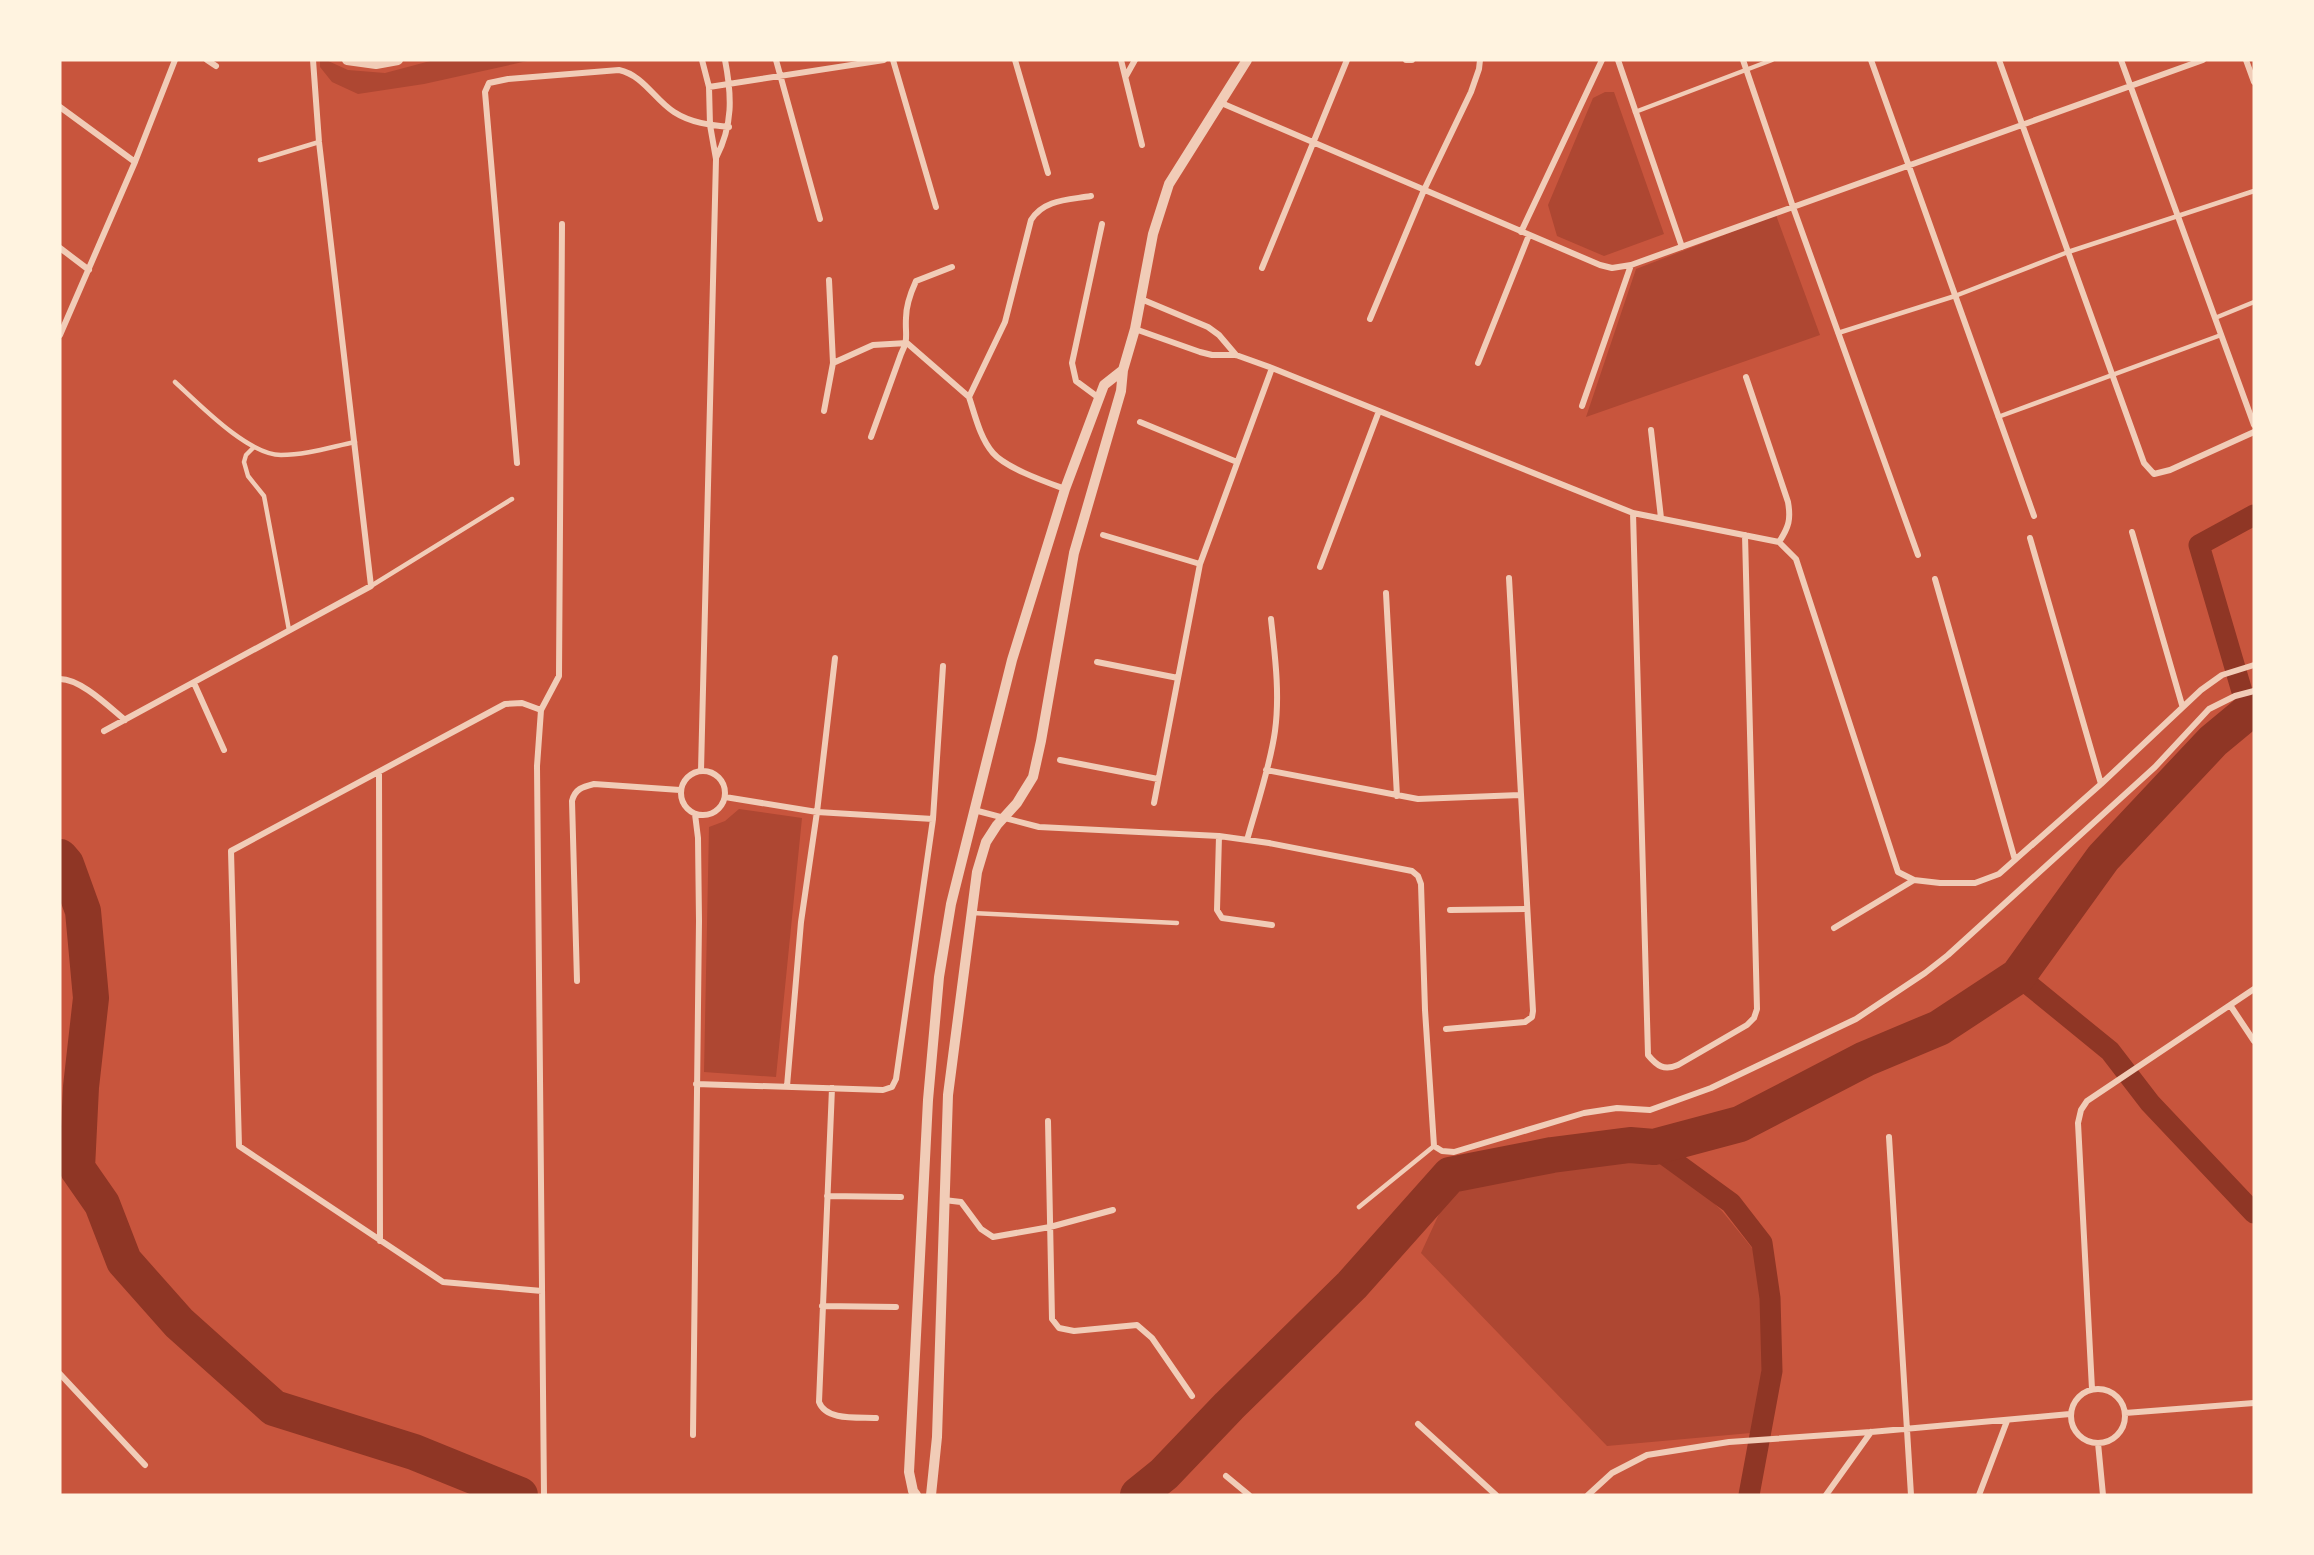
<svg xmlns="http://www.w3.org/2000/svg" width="2314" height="1555" viewBox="0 0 2314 1555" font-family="'Roboto Condensed',sans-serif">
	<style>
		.green { fill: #ae4732 }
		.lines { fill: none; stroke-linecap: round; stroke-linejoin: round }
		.canal { stroke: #8f3625; stroke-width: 21 }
		.river { stroke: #8f3625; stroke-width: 36 }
		.service { stroke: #f1ccb7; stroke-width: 4.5 }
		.minor { stroke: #f1ccb7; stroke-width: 6 }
		.tertiary { stroke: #f1ccb7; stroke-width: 10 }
	</style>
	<rect width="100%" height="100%" fill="#c8553d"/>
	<!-- green -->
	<path class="green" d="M320,60H326L348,70L385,73L434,60H532L424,84L358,94L332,82L320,67Z
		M1605,92H1614L1664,234L1604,256L1557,236L1548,205L1593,98Z
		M1776,215L1820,335L1586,417L1636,269Z
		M739,809L802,818L776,1077L704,1072L709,827L725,821Z
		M1664,1154L1722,1211L1765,1264L1762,1432L1607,1446L1421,1253L1451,1188L1552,1155Z"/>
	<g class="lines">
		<!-- canal -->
		<path class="canal" d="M2248,712L2199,545L2254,515
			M2018,976L2110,1051L2150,1103L2254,1213
			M1654,1147L1731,1203L1762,1243L1770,1298L1772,1371L1749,1495"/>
		<!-- river -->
		<path class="river" d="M60,857L66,864L83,911L91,998L81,1087L77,1168L102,1204L124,1261L179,1323L274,1408L414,1452L520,1495
			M1138,1495L1164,1474L1229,1406L1352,1285L1450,1175L1552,1155L1630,1145L1654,1147L1740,1124L1865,1059L1939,1028L2018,976L2103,858L2213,741L2248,712L2254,710"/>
		<!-- service -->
		<path class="service" d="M1635,112L1772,60
			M260,160L319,142
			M2215,318L2254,302
			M1838,333L1955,296L2068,252L2254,191
			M175,382C199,404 248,455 281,455C306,455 331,447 355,442
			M1998,417L2221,335
			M254,447L246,455L244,462L248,476L264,496L289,630
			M371,586L512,499
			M972,913L1177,923
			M1359,1207L1434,1146"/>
		<!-- minor -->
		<path class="minor" d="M207,60L216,66
			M776,60L820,219
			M893,60L936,207
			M1015,60L1048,173
			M1121,60L1142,145
			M1406,60H1412
			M1618,60L1682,247
			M1743,60L1793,207L1918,555
			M1871,60L2034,516
			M1999,60L2144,463L2154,474L2170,470L2254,432
			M2121,60L2254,425
			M2246,60L2254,82
			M1126,76L1135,60
			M709,87L884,60
			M1219,102L1600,265L1612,268L1631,265L2203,60
			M60,107L135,162
			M716,158C733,125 732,96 725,60
			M1521,232L1602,60
			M60,248L89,270
			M1262,268L1347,60
			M829,280L833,363
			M1141,299L1208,327L1219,335L1236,355
			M1370,319L1424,190L1471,92L1479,69L1480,60
			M1135,329L1200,352L1212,355H1236L1272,368L1633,513L1779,542L1796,559L1898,872L1914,880L1940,883H1975L1999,874L2101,784L2201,690L2222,675L2254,665
			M60,335L135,162L175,60
			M1478,363L1529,235
			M1746,377L1788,502C1791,519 1789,527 1779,542
			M1099,398L1076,381L1072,363L1102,224
			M1582,406L1631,265
			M824,411L833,363L873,345L907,343L969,397
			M1140,422L1237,462
			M1651,430L1661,518
			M871,437L901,354C909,339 905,334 906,318C906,305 911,292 916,281L952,267
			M517,463L485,92L489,83L508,79L619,70C643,75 655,100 674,112C691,123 710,125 729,127
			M1065,489C1046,482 1006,468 993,453C980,438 975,415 969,397L1005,322L1031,220C1044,199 1069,200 1091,196
			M1633,513L1648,1055C1657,1066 1664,1071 1678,1065L1747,1025L1754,1018L1757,1009L1745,535
			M2132,532L2182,705
			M1103,535L1200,564
			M2030,538L2101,784
			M1320,567L1379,411
			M1935,579L2015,860
			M1386,593L1397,796
			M1097,662L1178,678
			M60,679C81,679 109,707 125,720
			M194,683L224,750
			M541,710L522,703L505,704L231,851L239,1146L443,1282L542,1291
			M104,731L371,586L319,142L313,60
			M1060,760L1158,779
			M1266,770L1418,799L1520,795
			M681 793a22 22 0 1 1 44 0a22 22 0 1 1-44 0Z
			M701,771L716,159L710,125L709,87L702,60
			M379,772L380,1241
			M725,797L817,812L933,819
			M1154,803L1200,564L1272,368
			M974,810L1039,827L1219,836L1269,843L1412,871L1418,876L1421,884L1425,1010L1434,1146L1442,1151L1454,1152L1584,1113L1617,1108L1650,1110L1711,1088L1856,1019L1925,973L1948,955L2155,767L2209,709L2235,696L2254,691
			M1219,836L1217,910L1222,918L1272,925
			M1247,840C1257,804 1270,767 1275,731C1280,694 1275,656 1271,619
			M1450,910L1527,909
			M1834,928L1914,880
			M577,981L572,801C575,789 582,787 594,784L680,790
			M2230,1005L2254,1041
			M1446,1029L1525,1022L1532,1017L1533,1011L1509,578
			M696,1084L883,1090L892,1087L896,1079L933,819L943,666
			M787,1086L801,922L817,812L835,658
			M832,1088L819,1402C826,1421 858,1417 876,1418
			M1048,1121L1052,1319L1059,1328L1074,1331L1137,1325L1152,1338L1192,1396
			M1889,1137L1911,1495
			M827,1196L901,1197
			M944,1200L961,1202L981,1229L993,1237L1050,1227L1113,1210
			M822,1306L896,1307
			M60,1374L145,1465
			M2071 1416a27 27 0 1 1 54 0a27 27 0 1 1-54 0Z
			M2092,1389L2078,1123L2081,1110L2087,1101L2254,989
			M2125,1413L2254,1403
			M1418,1424L1496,1495
			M693,1435L699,921L698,838L695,814
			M2098,1443L2103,1495
			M1226,1476L1249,1495
			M544,1495L537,766L541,710L559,676L562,224
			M1588,1495L1612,1473L1647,1455L1729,1442L1871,1432L2070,1414
			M1826,1495L1871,1432
			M1979,1495L2007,1421"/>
		<!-- tertiary -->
		<path class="tertiary" d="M347,60L376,64L398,60
			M916,1495L913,1491L909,1472L928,1100L939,977L951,904L1012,660L1065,489L1104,385L1123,370
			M931,1495L937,1437L948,1095L977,872L986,842L997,825L1017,803L1033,777L1041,741L1074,553L1121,391L1123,370L1135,329L1153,234L1169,184L1247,60"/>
	</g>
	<!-- border -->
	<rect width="2314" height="1555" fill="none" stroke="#fff3e0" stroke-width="123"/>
</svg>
